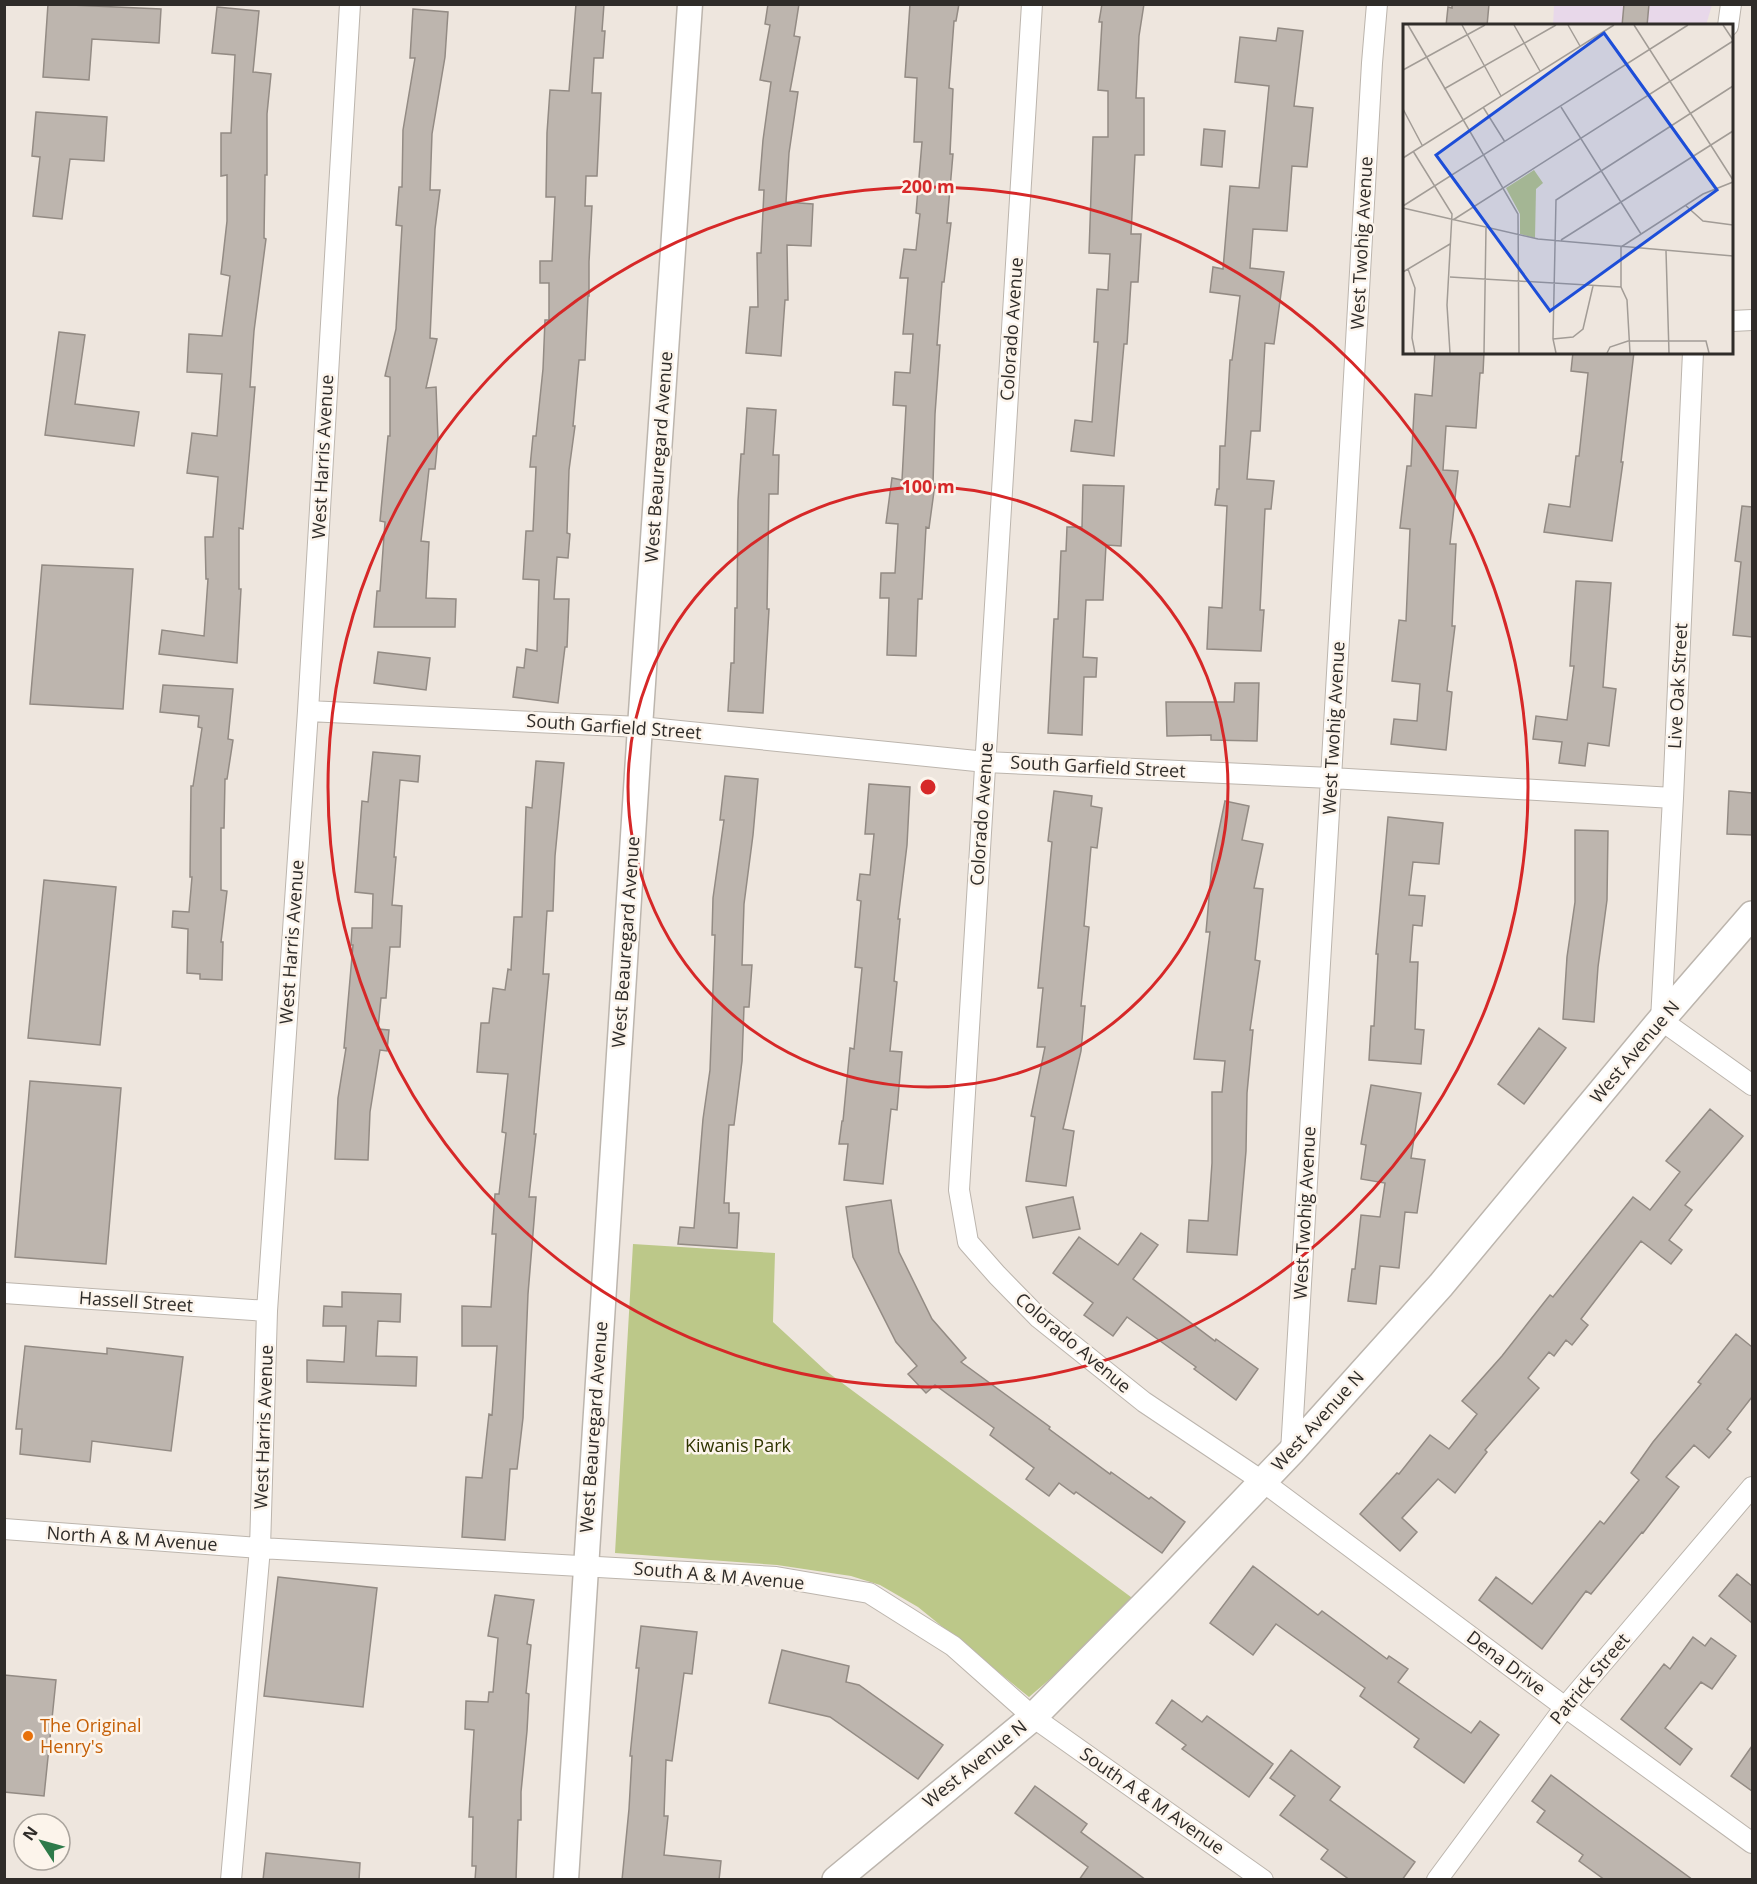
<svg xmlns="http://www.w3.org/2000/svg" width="1757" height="1884" viewBox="0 0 1757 1884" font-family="'Open Sans',sans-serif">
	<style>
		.education { fill: #e8d8ea }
		.green { fill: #bcc889 }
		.building { fill: #bdb5ae; stroke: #938b84; stroke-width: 1.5 }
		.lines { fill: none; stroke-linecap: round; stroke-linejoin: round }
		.minor-casing { stroke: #bcb5ad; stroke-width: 22 }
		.tertiary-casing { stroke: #bcb5ad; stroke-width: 27 }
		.secondary-casing { stroke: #bcb5ad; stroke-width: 30 }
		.minor { stroke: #fff; stroke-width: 20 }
		.tertiary { stroke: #fff; stroke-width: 24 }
		.secondary { stroke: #fff; stroke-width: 27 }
		.ring { fill: none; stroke: #d62828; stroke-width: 3 }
		.food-dot { fill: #e8710a; stroke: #fcf4eb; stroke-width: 2 }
		.labels { text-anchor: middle; stroke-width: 5; stroke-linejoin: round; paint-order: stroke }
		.street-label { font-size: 18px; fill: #2f2c29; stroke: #fcf4eb }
		.park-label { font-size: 18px; fill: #2f3501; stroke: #fcf4eb }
		.food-label { font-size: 18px; fill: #c56008; stroke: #fcf4eb; text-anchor: start }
		.inset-road { fill: none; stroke: #a29c96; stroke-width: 1.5 }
		.view { fill: #1d4ed8; fill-opacity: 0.15; stroke: #1d4ed8; stroke-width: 3 }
		.inset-edge { fill: none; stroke: #2f2c29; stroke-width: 3 }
		.centre { fill: #d62828; stroke: #fcf4eb; stroke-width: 3 }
		.ring-label { font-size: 18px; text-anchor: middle; font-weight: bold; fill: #d62828; stroke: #fcf4eb; stroke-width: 5; stroke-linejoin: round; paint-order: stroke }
	</style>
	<rect width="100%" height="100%" fill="#eee6de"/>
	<!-- education -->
	<path class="education" d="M1554,5H1712L1706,25L1553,26Z"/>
	<!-- green -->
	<path class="green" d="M633,1244L775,1253L773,1322L826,1371L1139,1603L1029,1697L918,1607L880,1585L851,1576L777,1565L615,1553Z"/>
	<!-- building -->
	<path class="building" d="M48,4L161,9L159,43L92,39L89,80L43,77Z
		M576,4H604L602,31H605L603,58H594L592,93H601L597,176H586L585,206H592L589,262V296H588L585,360H579L573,426H575L569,470L567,533L570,534L568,558L557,557L554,599H569L567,647H565L558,703L513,697L517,667L524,668L526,649L537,651L539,580L523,579L526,531H533L536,467H530L533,436H536L543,369L545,320H549V283H540V261H552L555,197H546L547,133L550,90L569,91Z
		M768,4H799L794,36L800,37L790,91L798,92L789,153L786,202L813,204L811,246L787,245L788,300H785L781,356L746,353L750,307H758L757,253H761L764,190H759L763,140L771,82L760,80L770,25L765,24Z
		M910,4H959L956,21H954L949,88L953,89L950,154H953L947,223H951L944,282H942L937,345H940L935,414L933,484H935L929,528L926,527L922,599H918L916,656L887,655L889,598H880L881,573H895L898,524L886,523L892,478L902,480L906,406L893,405L895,372L910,373L913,334H903L908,278H900L904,249L916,250L920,214L916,213L922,142H914L917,78L905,77Z
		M1102,4H1144L1139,36L1136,98H1144V155H1135L1131,234H1141L1138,282H1131L1127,344H1124L1114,456L1071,451L1075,420L1092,422L1098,342H1094L1097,289L1108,290L1110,254L1089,253L1093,137H1108V91L1098,90L1102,22H1099Z
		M1452,4H1489L1487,26H1446L1448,7L1452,8Z
		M1624,4H1649L1647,26H1622Z
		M217,7L259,11L253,72L271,74L267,114V175H265L264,238L266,239L254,331L250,387H255L243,529L239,528V589H241L237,663L159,654L162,630L204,636L208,579H206L205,537H213L218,477L187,473L192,433L217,436L222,374L187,372L189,334L222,336L230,276L221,274L227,221V175L221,176V133H231L235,55L212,53Z
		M413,9L448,12L445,57L432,134L430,190H440L435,229L430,338L437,339L426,388L436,387L438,439L435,469H429L421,541L429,542L426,598L456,599L455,627H374L377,591H380L385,522L380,521L388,436H390V377L385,376L396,329L402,226L396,225L399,187H402L403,130L415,58H410Z
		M1278,28L1303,31L1294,106L1313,108L1307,167L1292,166L1287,231L1253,229L1250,268L1284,272L1274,344L1265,343L1260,431H1251L1247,479L1274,481L1271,509H1265L1260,610H1264L1261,651L1207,649L1209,607L1222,608L1227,506L1215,505L1217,489H1219L1220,446H1225L1230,360H1232L1240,296L1210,292L1213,267L1223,269L1230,186L1259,188L1269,86L1235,82L1240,37L1276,41Z
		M36,112L107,117L104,161L70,159L62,219L33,216L40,157L32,156Z
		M1204,129L1225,131L1222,167L1201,165Z
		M59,332L85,335L75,404L139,412L134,446L45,435Z
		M1435,352H1484L1483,373H1480L1476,428L1446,426L1443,470L1458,471L1450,544H1456L1452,626H1455L1447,691L1452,692L1446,750L1391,744L1394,719L1417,721L1420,684L1392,681L1399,620L1406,621L1410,529L1400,528L1407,466H1411L1415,394L1432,396Z
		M1573,352H1634L1621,462H1623L1612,541L1544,532L1549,504L1570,507L1576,456H1579L1588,373L1571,371Z
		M747,408L776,410L773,455H779L778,494H769L767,609H769L763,713L728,711L731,663H734L735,608H737L738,501L741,454H744Z
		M1083,485L1124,486L1121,546L1106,545L1103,600H1086L1083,657L1097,658L1096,677H1084L1082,735L1048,733L1054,619H1058L1061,551H1066L1067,527H1082Z
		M1742,506L1752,507V637L1733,635L1741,562L1735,561Z
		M42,565L133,569L123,709L30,704Z
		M1576,581L1611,583L1603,687L1616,689L1609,746L1588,743L1585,766L1559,763L1562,742L1533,739L1536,716L1567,720L1574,666H1570Z
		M378,652L430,658L426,690L374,683Z
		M1235,683H1259L1257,741L1211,740V735L1167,736L1166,702H1234Z
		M163,685L233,689L228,739L233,740L227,779H225L224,828H221V890L227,891L221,942H223L222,980L200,979V974L187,973L188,929L172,927L173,911L189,912L192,877H190L191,786H193L202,728L198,727L199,716L160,712Z
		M373,752L420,756L418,782L400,780L394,857H396L392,905L402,906L400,947H390L386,998H381L378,1029L389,1030L387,1051L380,1050L370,1112L368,1160L335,1159L338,1098L346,1048H344L353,945H351L352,928H372L373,894L355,892L362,801L368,802Z
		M536,761L564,763L555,856L553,911H547L543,974H549L534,1134H536L529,1197H536L528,1294L523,1418L517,1469H510L505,1540L462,1537L466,1477L482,1478L489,1414L492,1415L497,1346H462V1306L491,1307L496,1234H492L495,1194H499L506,1133L502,1132L508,1074L477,1072L481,1023H489L493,988L505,990L508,969L511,970L514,917H522L526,807L532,808Z
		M725,776L758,779L753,835L744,904L742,965H752L749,1007H744L742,1061L734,1125H729L724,1203H729V1213H739L737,1248L678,1244L680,1227L694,1228L703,1119L710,1070L715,935H712L713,898L724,820H720Z
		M869,784L910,787L907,845L898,919H900L894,981L897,982L890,1051L902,1052L897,1110L891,1109L883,1184L844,1180L848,1144H839L842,1121H843L850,1048L854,1049L862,968L855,967L861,901L857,900L860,874L870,875L874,834H865Z
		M1054,791L1092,796L1091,806L1102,808L1097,848L1091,847L1084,926L1089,927L1081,1006H1085L1081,1051L1063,1129L1074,1131L1066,1186L1026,1181L1035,1117L1031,1116L1045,1047H1037L1043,988H1038L1052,842L1048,841Z
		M1729,791L1752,793V835L1727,834Z
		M1225,801L1249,806L1242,840L1263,844L1254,888L1263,889L1255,960L1260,961L1250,1030H1253L1247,1093L1246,1151L1237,1255L1187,1252L1189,1220L1208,1221L1212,1163V1092H1222L1225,1061L1194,1059L1210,932H1206L1212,864Z
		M1388,817L1443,823L1439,864L1413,862L1409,895L1425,896L1422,926L1413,925L1410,962H1418L1415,1029L1424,1030L1421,1064L1369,1060L1371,1026H1374L1378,954H1376Z
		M1575,830L1608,831L1607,900L1598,967L1594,1022L1563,1019L1567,957L1575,902Z
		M44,880L116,887L100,1045L28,1038Z
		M1539,1028L1566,1048L1524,1104L1498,1084Z
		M30,1081L121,1088L106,1264L15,1257Z
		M1371,1085L1421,1093L1411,1158L1425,1160L1417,1213L1405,1212L1399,1268L1380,1266L1376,1304L1348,1301L1352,1269H1355L1361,1215L1380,1217L1385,1183L1361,1179L1366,1145L1361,1144Z
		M1710,1109L1743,1136L1685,1205L1692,1210L1669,1240L1682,1250L1671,1264L1641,1241L1581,1319L1588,1325L1572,1345L1566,1340L1554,1356L1549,1352L1528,1378L1539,1388L1485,1450L1487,1452L1455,1493L1438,1479L1402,1518L1417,1532L1400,1551L1360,1514L1397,1473L1399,1474L1430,1435L1449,1449L1477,1414L1462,1401L1502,1356L1550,1295L1553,1297L1633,1197L1650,1210L1680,1172L1666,1161Z
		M1073,1197L1080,1229L1033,1238L1026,1207Z
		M891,1200L899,1252L932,1319L966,1358L961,1362L1050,1427L1049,1429L1110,1474L1111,1472L1149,1499L1151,1497L1185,1522L1162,1553L1076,1492L1074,1494L1059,1483L1049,1496L1026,1479L1034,1468L990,1435L994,1428L935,1385L926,1393L908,1374L917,1366L896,1342L853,1257L846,1207Z
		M1141,1233L1158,1245L1133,1279L1215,1341L1216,1339L1258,1369L1236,1400L1194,1369L1196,1367L1127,1317L1113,1336L1084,1315L1093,1303L1053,1273L1079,1237L1118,1265Z
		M342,1292L401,1294L400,1322L378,1321L376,1356L417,1357L416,1386L307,1382V1360L344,1362L346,1326H323L324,1306L342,1307Z
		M1736,1334L1752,1347V1397L1727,1429L1731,1432L1709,1458L1694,1445L1666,1477L1679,1487L1643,1533L1642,1532L1591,1594L1586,1591L1542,1649L1479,1600L1496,1577L1532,1604L1600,1521L1604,1524L1639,1480L1631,1473L1653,1442L1701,1384L1698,1382Z
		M25,1346L107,1354V1348L183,1357L171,1451L92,1441L90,1462L20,1454L22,1429H16Z
		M1253,1566L1318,1615L1322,1611L1387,1659L1389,1656L1408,1669L1398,1682L1439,1711L1471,1733L1480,1721L1499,1735L1464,1783L1414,1747L1419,1739L1360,1696L1365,1688L1276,1624L1253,1655L1210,1623Z
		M1737,1574L1752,1586V1623L1719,1596Z
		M278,1577L377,1588L363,1707L264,1696Z
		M495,1595L534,1600L527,1644L531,1645L526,1693L529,1694L527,1731L521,1792V1820H518L516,1880H475L476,1866H472L473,1817H469L474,1730L465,1729L466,1701L488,1702L489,1692H493L498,1638L488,1636Z
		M641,1626L697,1632L692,1674L684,1673L672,1761L666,1760L664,1816H668L664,1855L721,1861L719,1880H622L629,1809L632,1756H630L639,1668H636Z
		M1693,1637L1705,1646L1711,1638L1736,1656L1712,1689L1701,1682L1665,1728L1692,1749L1680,1765L1621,1719L1664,1664L1670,1669Z
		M782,1650L849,1666L846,1682L859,1685L943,1745L918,1779L830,1717L769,1703Z
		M4,1675L56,1680L44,1796L4,1792Z
		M1172,1700L1202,1722L1207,1716L1273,1764L1249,1797L1182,1749L1186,1745L1156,1723Z
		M1752,1746V1791L1731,1776Z
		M1291,1750L1340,1787L1330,1800L1415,1862L1402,1880H1350L1321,1859L1328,1850L1280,1815L1295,1796L1270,1778Z
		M1551,1775L1599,1811L1693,1880H1605L1579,1861L1583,1855L1537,1822L1545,1811L1532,1801Z
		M1035,1786L1087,1824L1081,1832L1146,1880H1079L1088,1867L1015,1813Z
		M266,1853L360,1863L359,1880H263Z"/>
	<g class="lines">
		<defs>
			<path id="minor" d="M1032,4L959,1190L968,1242L997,1275L1039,1318L1144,1402L1262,1481L1565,1707L1752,1843
				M1728,26L1731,4
				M1732,321L1752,320
				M1693,352L1673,798L1661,1020L1752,1085
				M308,711L640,727L986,762L1331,778L1673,798
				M4,1293L267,1311
				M1291,1452L1331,778L1372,63L1377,4
				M4,1529L260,1548L776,1577L869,1593L953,1646L1033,1717L1263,1880
				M231,1880L260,1548L267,1311L308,711L350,4
				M1437,1880L1565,1707L1752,1487"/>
			<path id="tertiary" d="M566,1880L640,727L690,4"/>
			<path id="secondary" d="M836,1880L1033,1717L1163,1586L1291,1452L1441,1285L1661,1020L1752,915"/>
		</defs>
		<!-- minor casing -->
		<use href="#minor" class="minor-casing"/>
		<!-- tertiary casing -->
		<use href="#tertiary" class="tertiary-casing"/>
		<!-- secondary casing -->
		<use href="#secondary" class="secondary-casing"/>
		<!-- minor -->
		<use href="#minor" class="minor"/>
		<!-- tertiary -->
		<use href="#tertiary" class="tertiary"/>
		<!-- secondary -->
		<use href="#secondary" class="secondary"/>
	</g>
	<!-- distance rings -->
	<g class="ring">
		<circle cx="928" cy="787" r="300"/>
		<circle cx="928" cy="787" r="600"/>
	</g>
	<!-- markers -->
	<circle class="food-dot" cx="28" cy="1736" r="6"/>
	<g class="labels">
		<!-- street labels -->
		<g class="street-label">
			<text transform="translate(1362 243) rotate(-87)" y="6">West Twohig Avenue</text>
			<text transform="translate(1012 329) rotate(-86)" y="6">Colorado Avenue</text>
			<text transform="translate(323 457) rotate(-87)" y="6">West Harris Avenue</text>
			<text transform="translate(659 457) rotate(-86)" y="6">West Beauregard Avenue</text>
			<text transform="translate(1678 686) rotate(-87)" y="6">Live Oak Street</text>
			<text transform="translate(614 727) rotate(4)" y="6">South Garfield Street</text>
			<text transform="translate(1334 728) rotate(-87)" y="6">West Twohig Avenue</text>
			<text transform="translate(1098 767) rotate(3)" y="6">South Garfield Street</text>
			<text transform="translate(982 814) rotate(-86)" y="6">Colorado Avenue</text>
			<text transform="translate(292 942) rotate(-86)" y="6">West Harris Avenue</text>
			<text transform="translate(626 942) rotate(-86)" y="6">West Beauregard Avenue</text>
			<text transform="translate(1635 1052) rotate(-50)" y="6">West Avenue N</text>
			<text transform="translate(1305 1213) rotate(-87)" y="6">West Twohig Avenue</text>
			<text transform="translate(136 1302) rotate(4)" y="6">Hassell Street</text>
			<text transform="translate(1073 1343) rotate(40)" y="6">Colorado Avenue</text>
			<text transform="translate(1318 1421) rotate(-48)" y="6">West Avenue N</text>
			<text transform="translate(264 1427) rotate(-88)" y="6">West Harris Avenue</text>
			<text transform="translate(594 1427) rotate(-86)" y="6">West Beauregard Avenue</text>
			<text transform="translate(132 1539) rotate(4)" y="6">North A &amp; M Avenue</text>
			<text transform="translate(719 1576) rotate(5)" y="6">South A &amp; M Avenue</text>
			<text transform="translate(1506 1663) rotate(37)" y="6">Dena Drive</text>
			<text transform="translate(1590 1679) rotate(-50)" y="6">Patrick Street</text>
			<text transform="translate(975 1764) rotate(-39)" y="6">West Avenue N</text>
			<text transform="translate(1152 1801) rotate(35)" y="6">South A &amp; M Avenue</text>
		</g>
		<!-- park labels -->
		<g class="park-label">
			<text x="738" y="1452">Kiwanis Park</text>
		</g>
		<!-- food labels -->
		<g class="food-label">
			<text x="40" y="1732">The Original<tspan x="40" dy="21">Henry's</tspan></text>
		</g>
	</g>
	<!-- overview -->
	<g transform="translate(1403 24)">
		<rect width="330" height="330" fill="#eee6de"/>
		<path d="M131,146L140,159L133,165L132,214L117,210V190L103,164Z" fill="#bcc889"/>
		<path class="inset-road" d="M5,1L115,190L116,329M59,1L98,72M111,1L137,47M165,1L177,22M231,1L330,156M320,1L330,16M0,46L82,1M41,65L153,1M80,83L102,118M158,83L238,210M0,85L19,121M10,127L49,190L44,281L47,329M0,134L211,1M282,181L300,197L330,201M0,182L285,1M0,184L135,215L330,232M50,196L330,17M158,216L330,107M263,227L266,329M5,245L12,264L9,314L12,329M0,248L47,220M47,253L218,263M150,315L170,313L180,305L190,262M81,329L83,204M153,329L150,315L153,176L330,62M204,329L207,323L225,317H303L306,329M227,329L224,276L218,263V223L300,170L330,158"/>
		<path class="view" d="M201,9L314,166L147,287L33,131Z"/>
		<rect width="330" height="330" class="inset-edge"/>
	</g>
	<circle cx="928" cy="787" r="9" class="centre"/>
	<g class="ring-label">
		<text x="928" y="193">200 m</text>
		<text x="928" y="493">100 m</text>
	</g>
	<!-- border -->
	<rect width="1757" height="1884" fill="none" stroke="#2f2c29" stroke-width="12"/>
	<!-- north arrow -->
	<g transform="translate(42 1842) rotate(306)"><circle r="28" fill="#fcf4eb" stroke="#aaa49d" stroke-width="1.5"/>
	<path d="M0-4.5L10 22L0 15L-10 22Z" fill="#2d7a49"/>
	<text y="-9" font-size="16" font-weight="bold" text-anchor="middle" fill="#2f2c29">N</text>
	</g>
</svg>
